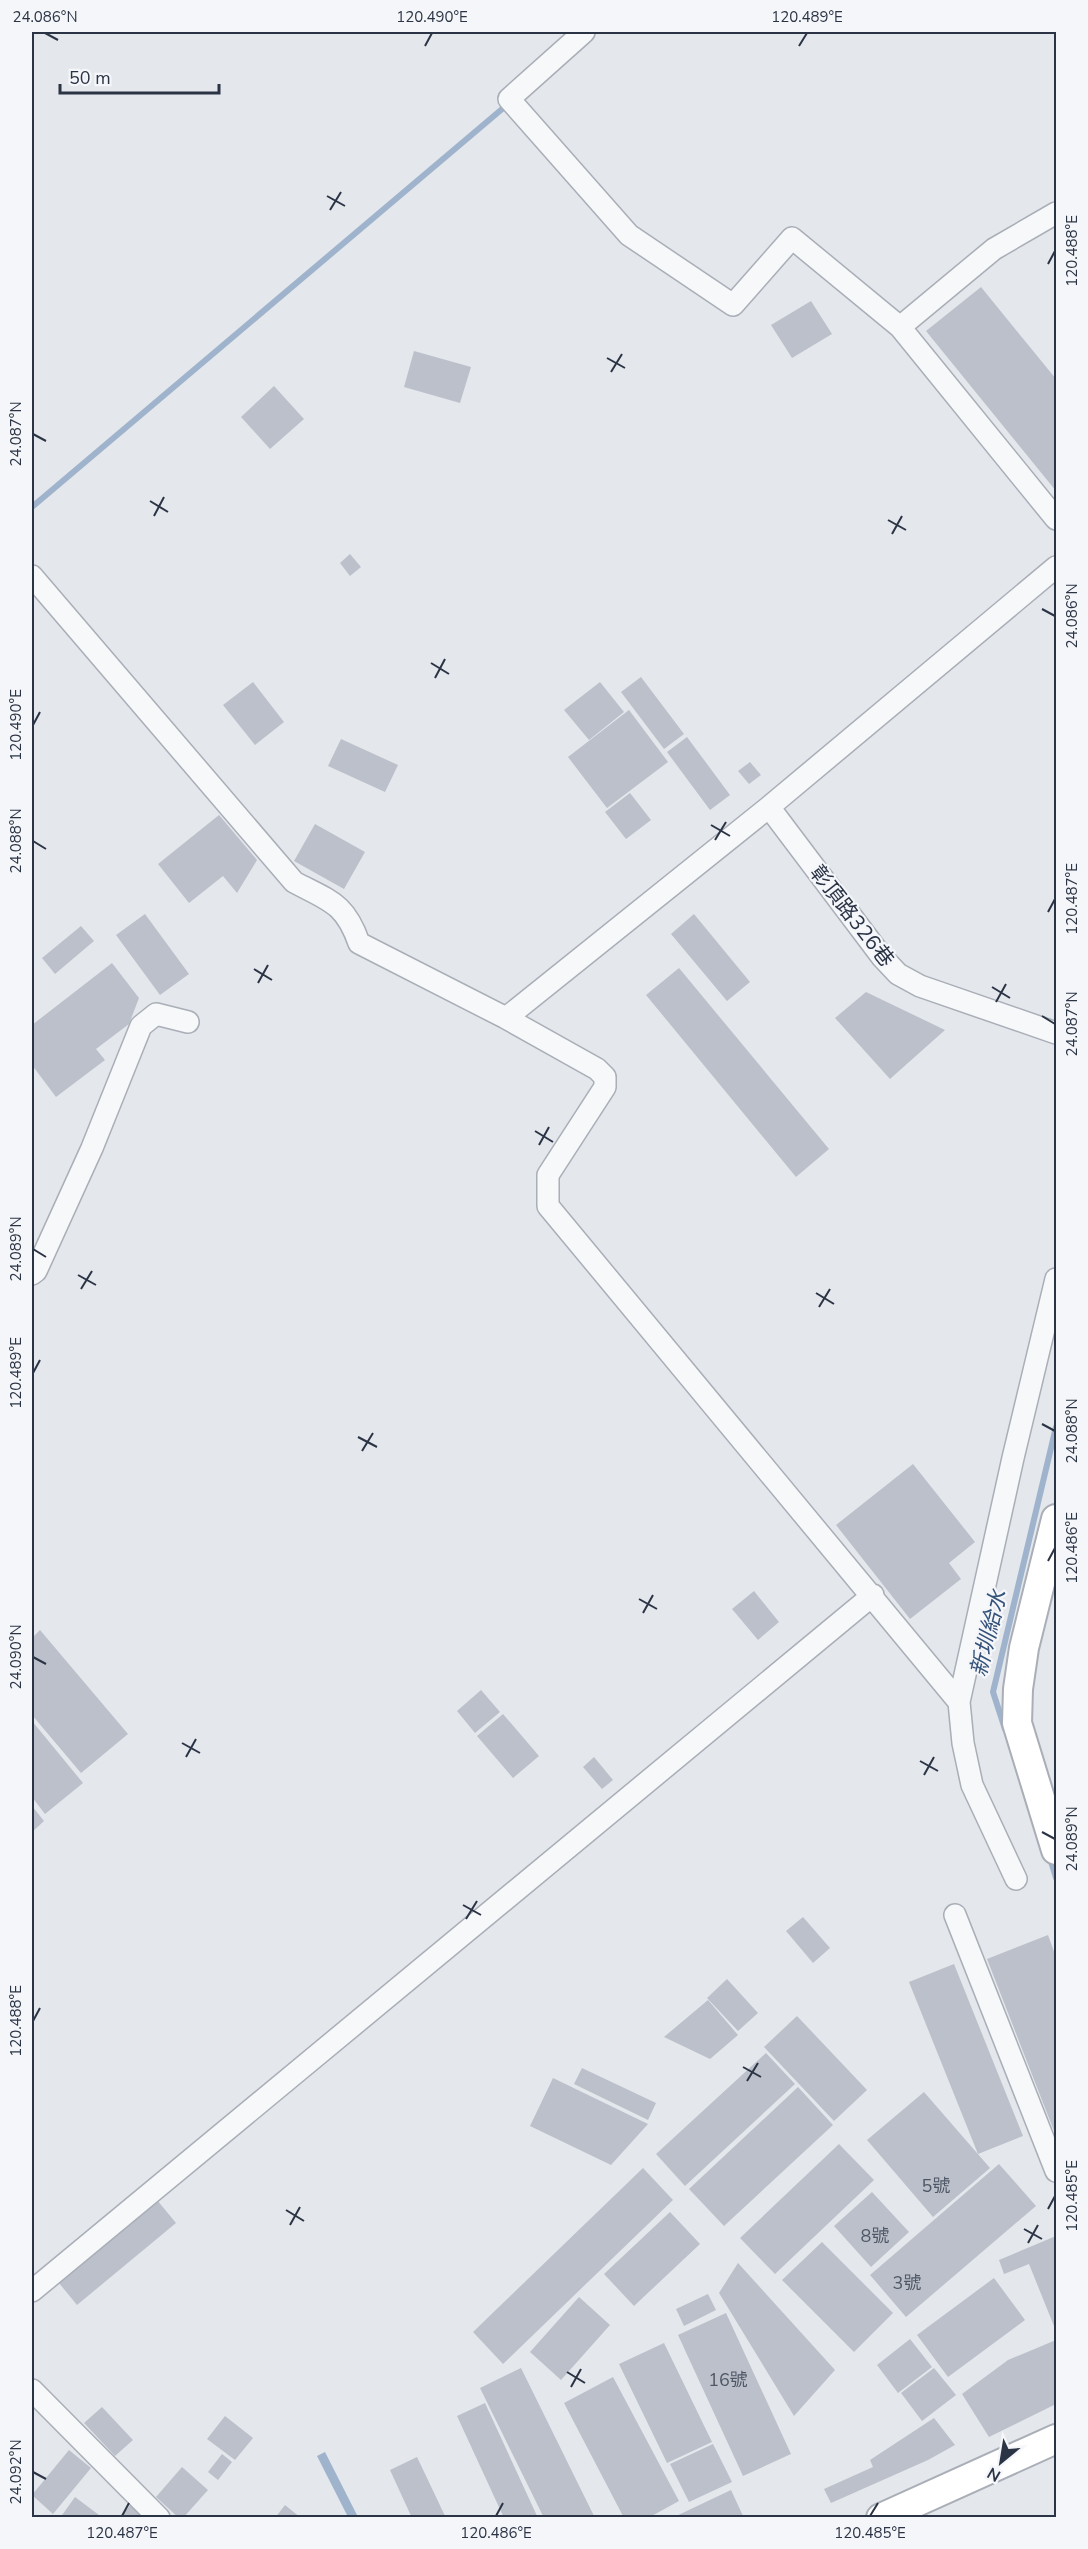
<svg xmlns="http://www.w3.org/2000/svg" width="1088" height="2549" viewBox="0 0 1088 2549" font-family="'Nunito Sans','Noto Sans TC',sans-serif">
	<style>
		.water { fill: #9fb4cc }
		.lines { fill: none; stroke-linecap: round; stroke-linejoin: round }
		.stream { stroke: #9fb4cc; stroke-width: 6 }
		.building { fill: #bbc0ca }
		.street-casing { stroke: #a9aeb7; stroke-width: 24 }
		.secondary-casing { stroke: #a9aeb7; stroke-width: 32 }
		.street { stroke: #f7f8fa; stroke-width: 21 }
		.secondary { stroke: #fff; stroke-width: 28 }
		.ticks { fill: none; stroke: #2b3445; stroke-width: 2 }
		.labels { text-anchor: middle; stroke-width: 4.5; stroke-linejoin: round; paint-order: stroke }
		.number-label { font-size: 18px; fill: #4f5766 }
		.street-label { font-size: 21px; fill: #2b3445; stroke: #f4f6f9 }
		.water-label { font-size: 22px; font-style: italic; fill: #34527a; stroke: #f4f6f9 }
		.neatline { fill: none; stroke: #2b3445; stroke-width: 2 }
		.ticks-label { font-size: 15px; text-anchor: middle; fill: #2b3445 }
	</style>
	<rect width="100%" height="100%" fill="#e4e7ec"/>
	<!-- water -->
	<path class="water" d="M325,2452L358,2517H348L317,2456Z"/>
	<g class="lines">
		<!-- stream -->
		<path class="stream" d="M32,507L508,104
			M1005,1729L993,1692L1056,1427
			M1050,1858L1056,1878"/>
	</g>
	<!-- building -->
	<path class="building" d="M981,287L1056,379V491L926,331Z
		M811,301L832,334L792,358L771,325Z
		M414,351L471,367L460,403L404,387Z
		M274,386L304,419L270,449L241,417Z
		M350,554L361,567L350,576L340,563Z
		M641,677L684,734L664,749L621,692Z
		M253,682L284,722L255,745L223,705Z
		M600,682L624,712L589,740L564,710Z
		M629,710L668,762L607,808L568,757Z
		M687,737L730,795L710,810L667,752Z
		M341,739L398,765L385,792L328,766Z
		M750,762L761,775L749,784L738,771Z
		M630,793L651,820L626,839L605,812Z
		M219,815L257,860L237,893L223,876L189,903L158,864Z
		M315,824L365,852L344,889L294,861Z
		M145,914L189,974L160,995L116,935Z
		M694,914L750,982L727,1001L671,934Z
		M81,926L94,941L55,974L42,958Z
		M112,963L139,998L129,1024L96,1049L105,1060L56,1097L32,1065V1025Z
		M679,968L829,1149L796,1177L646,995Z
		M866,992L945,1030L890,1079L835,1018Z
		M913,1464L975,1542L949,1563L961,1579L910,1619L836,1525Z
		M754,1591L779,1622L758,1640L732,1609Z
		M40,1630L128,1734L81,1773L32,1715V1638Z
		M481,1690L500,1712L475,1733L457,1711Z
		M503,1714L539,1756L513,1778L477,1736Z
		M32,1721L83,1783L45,1814L32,1797Z
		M594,1757L613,1780L602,1789L583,1767Z
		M32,1806L44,1821L32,1832Z
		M803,1917L830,1948L813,1963L786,1931Z
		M1048,1935L1056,1957V2136L987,1959Z
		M954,1964L1023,2136L978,2154L909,1982Z
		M727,1979L758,2013L738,2031L707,1998Z
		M708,2000L738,2035L710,2059L664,2037Z
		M797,2016L867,2090L834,2121L764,2047Z
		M766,2053L795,2084L685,2186L656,2154Z
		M582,2068L656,2103L648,2120L574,2084Z
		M553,2078L648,2124L611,2165L530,2126Z
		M798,2087L833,2125L724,2226L689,2189Z
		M924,2092L990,2168L933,2217L867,2140Z
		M839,2144L874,2180L775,2274L740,2238Z
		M999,2164L1036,2206L906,2317L870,2275Z
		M643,2168L673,2200L503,2364L473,2332Z
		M872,2192L909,2232L871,2267L834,2226Z
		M157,2200L176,2223L77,2305L59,2283Z
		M670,2212L700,2244L634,2306L604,2274Z
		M1056,2236V2331L1029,2264L1004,2274L999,2260Z
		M822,2242L893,2313L854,2352L782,2280Z
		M738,2263L835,2370L794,2416L719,2293Z
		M994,2278L1025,2320L948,2377L917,2335Z
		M708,2294L716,2310L684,2326L676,2309Z
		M579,2297L610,2325L561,2380L530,2352Z
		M726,2313L791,2454L743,2476L678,2335Z
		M910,2339L932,2367L898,2393L877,2365Z
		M1056,2340V2404L989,2437L962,2394L1008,2360Z
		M664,2343L712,2442L667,2463L619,2364Z
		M521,2368L595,2518H544L480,2388Z
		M934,2368L956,2395L922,2421L901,2393Z
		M613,2377L679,2501L648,2518H624L564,2403Z
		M485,2403L538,2518H504L457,2416Z
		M102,2407L133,2440L115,2456L84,2423Z
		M225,2416L253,2438L235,2460L207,2439Z
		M934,2418L955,2445L928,2460L831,2503L824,2489L873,2467L870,2460Z
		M713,2444L732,2482L689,2502L670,2464Z
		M69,2450L91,2468L53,2514L32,2495Z
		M222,2454L232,2462L218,2480L208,2472Z
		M417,2457L446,2518H412L390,2470Z
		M182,2467L208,2490L183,2518H179L156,2497Z
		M731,2490L744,2518H672Z
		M75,2497L103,2518H60Z
		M131,2504L147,2518H120Z
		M285,2505L301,2518H275Z"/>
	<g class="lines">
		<defs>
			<path id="street" d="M584,32L509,99L629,235L733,305L792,238L900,327L1056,519
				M900,327L994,249L1056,213
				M32,576L294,882C330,901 345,903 359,943L506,1018L769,807L1056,567
				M769,807L882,957L898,974L920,986L1056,1033
				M506,1018L597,1069L605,1077V1087L548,1175V1206L959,1702L963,1743L972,1785L1016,1879
				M32,1274L36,1271L92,1148L141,1026L156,1014L188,1022
				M959,1702L1013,1458L1056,1279
				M955,1915L1056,2171
				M32,2291L873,1595
				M32,2390L159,2518"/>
			<path id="secondary" d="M1056,1519L1024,1648L1018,1689L1017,1723L1056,1850
				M881,2518L1056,2439"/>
		</defs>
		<!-- street casing -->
		<use href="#street" class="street-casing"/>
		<!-- secondary casing -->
		<use href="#secondary" class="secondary-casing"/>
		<!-- street -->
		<use href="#street" class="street"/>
		<!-- secondary -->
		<use href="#secondary" class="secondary"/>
	</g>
	<!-- ticks -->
	<path class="ticks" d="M45,33L58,40M425,46L432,33M799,46L807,33M327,196L345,206M330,210L341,192M1048,264L1055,251M607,358L625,368M611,372L622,354M33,434L46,441M150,501L168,512M154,516L164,497M888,520L906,530M892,534L902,516M1042,609L1055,616M431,663L449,674M435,678L445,659M33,725L40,712M711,825L730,836M715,840L726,822M33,841L46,849M1048,912L1055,899M254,969L272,980M258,983L268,965M992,987L1010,998M996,1002L1006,984M1042,1016L1055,1024M535,1131L553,1142M539,1145L549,1127M33,1249L46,1257M78,1275L96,1285M81,1289L92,1271M816,1293L834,1304M819,1307L830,1289M33,1373L40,1360M1042,1424L1055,1431M358,1437L377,1447M362,1451L373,1433M1048,1561L1055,1548M639,1599L657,1609M643,1613L653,1595M33,1657L46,1664M182,1743L200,1753M186,1757L196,1739M920,1761L938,1771M924,1775L934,1757M1042,1832L1055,1839M463,1905L481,1915M466,1919L477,1901M33,2021L40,2008M743,2067L761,2077M747,2081L758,2063M1048,2209L1055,2196M286,2210L304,2221M290,2225L300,2207M1024,2229L1042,2239M1028,2243L1038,2225M567,2372L585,2383M571,2387L581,2369M33,2472L46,2479M122,2516L129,2503M496,2516L503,2503M870,2516L878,2503"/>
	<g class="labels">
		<!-- number labels -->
		<g class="number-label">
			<text x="936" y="2192">5號</text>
			<text x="875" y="2242">8號</text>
			<text x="907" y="2289">3號</text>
			<text x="728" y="2386">16號</text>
		</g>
		<!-- street labels -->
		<g class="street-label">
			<text transform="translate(852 916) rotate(52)" y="7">彰頂路326巷</text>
		</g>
		<!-- water labels -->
		<g class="water-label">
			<text transform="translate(988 1633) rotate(-76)" y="8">新圳給水</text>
		</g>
	</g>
	<!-- border -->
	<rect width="1088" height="2549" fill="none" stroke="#f4f6f9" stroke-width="66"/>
	<!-- north arrow -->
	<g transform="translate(1001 2462) rotate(210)" stroke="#f4f6f9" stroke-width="4.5" paint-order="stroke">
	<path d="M0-4.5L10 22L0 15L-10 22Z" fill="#2b3445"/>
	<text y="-9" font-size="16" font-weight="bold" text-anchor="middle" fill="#2b3445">N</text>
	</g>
	<!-- scale -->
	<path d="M60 84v9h159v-9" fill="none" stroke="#2b3445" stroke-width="3"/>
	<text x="69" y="84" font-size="18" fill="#2b3445" stroke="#f4f6f9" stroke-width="4.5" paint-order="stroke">50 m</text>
	<rect x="33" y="33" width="1022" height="2483" class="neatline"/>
	<g class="ticks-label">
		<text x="45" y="22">24.086°N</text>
		<text x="432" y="22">120.490°E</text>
		<text x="807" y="22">120.489°E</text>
		<text transform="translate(1072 251) rotate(-90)" y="5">120.488°E</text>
		<text transform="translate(16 434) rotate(-90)" y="5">24.087°N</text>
		<text transform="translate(1072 616) rotate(-90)" y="5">24.086°N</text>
		<text transform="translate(16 725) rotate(-90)" y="5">120.490°E</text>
		<text transform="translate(16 841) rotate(-90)" y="5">24.088°N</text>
		<text transform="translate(1072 899) rotate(-90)" y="5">120.487°E</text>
		<text transform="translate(1072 1024) rotate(-90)" y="5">24.087°N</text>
		<text transform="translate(16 1249) rotate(-90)" y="5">24.089°N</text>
		<text transform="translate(16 1373) rotate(-90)" y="5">120.489°E</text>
		<text transform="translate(1072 1431) rotate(-90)" y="5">24.088°N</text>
		<text transform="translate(1072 1548) rotate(-90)" y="5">120.486°E</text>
		<text transform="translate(16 1657) rotate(-90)" y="5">24.090°N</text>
		<text transform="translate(1072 1839) rotate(-90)" y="5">24.089°N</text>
		<text transform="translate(16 2021) rotate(-90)" y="5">120.488°E</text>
		<text transform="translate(1072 2196) rotate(-90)" y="5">120.485°E</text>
		<text transform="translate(16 2472) rotate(-90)" y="5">24.092°N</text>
		<text x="122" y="2538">120.487°E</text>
		<text x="496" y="2538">120.486°E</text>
		<text x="870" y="2538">120.485°E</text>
	</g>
</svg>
